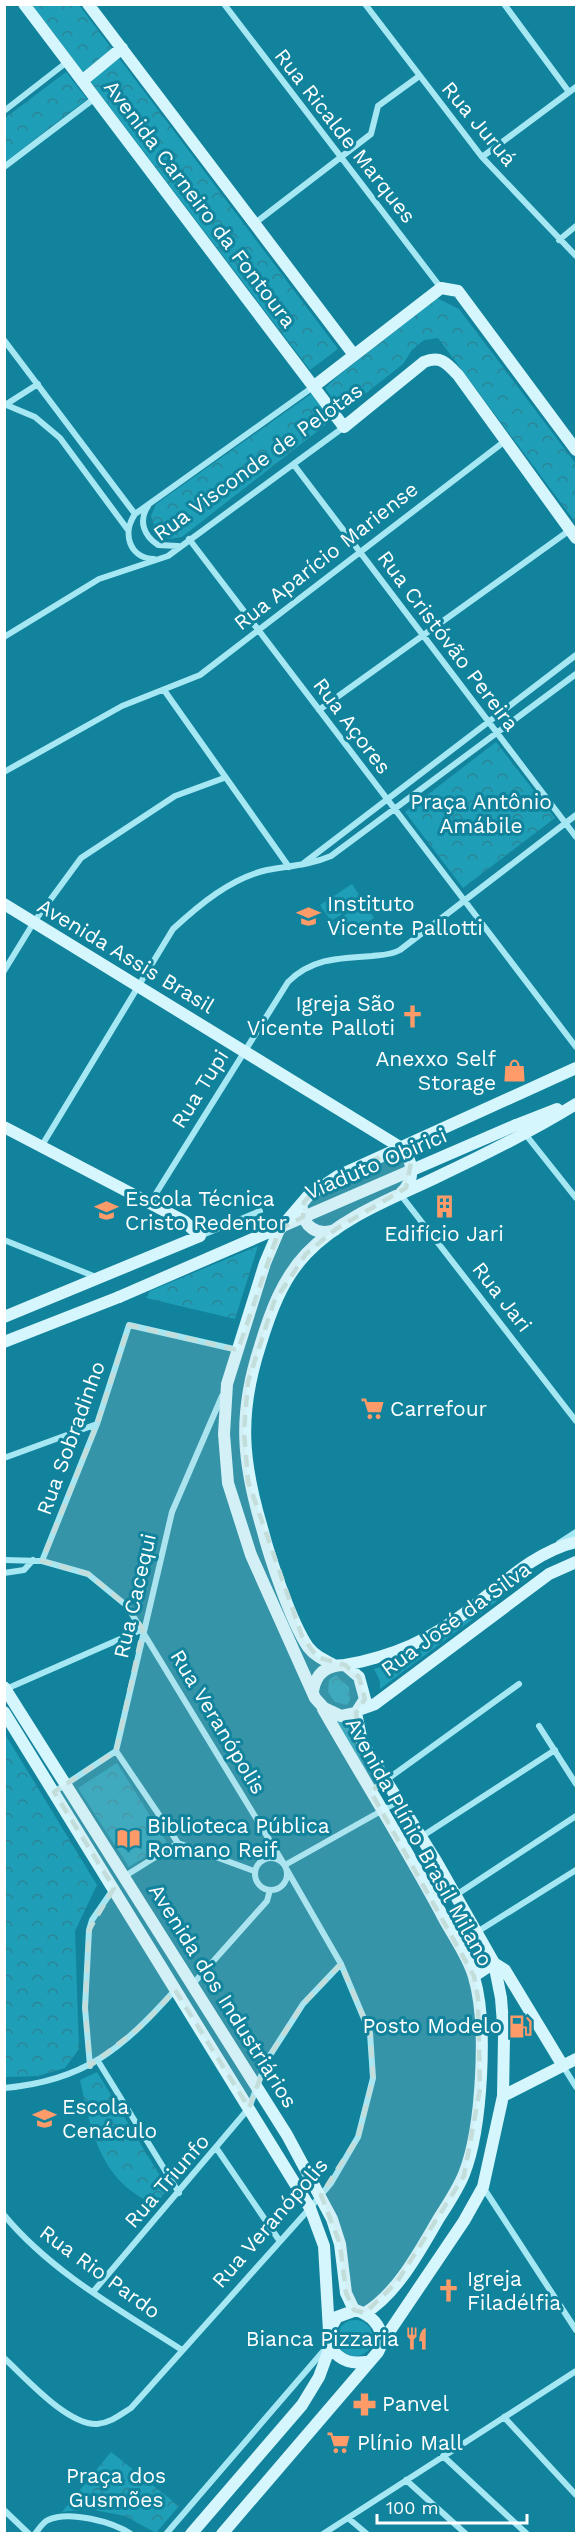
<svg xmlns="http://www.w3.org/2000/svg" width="581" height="2538" viewBox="0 0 581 2538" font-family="'Work Sans',sans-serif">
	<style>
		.grass { fill: #1e9eb7 }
		.park { fill: url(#park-crowns) }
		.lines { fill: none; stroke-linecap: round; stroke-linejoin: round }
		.street { stroke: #a6e7f4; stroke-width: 6 }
		.secondary { stroke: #d6f6fd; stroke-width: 12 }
		.secondary-bridge { stroke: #d6f6fd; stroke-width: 12 }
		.marked { fill: #c3dddb; fill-opacity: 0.2; stroke: #c3dddb; stroke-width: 4.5; stroke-dasharray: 12 8; stroke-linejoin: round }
		.labels { text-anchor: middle; stroke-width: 6; stroke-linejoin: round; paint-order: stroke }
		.street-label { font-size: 21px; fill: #fff; stroke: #12839c }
		.park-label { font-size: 21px; fill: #fff; stroke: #12839c }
		.poi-label { font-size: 21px; fill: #fff; stroke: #12839c; text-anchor: start }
	</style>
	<defs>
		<pattern id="park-crowns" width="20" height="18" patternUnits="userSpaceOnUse" patternTransform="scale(1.5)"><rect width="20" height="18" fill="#1e9eb7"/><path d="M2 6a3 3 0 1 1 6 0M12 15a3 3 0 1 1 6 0" fill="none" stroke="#2c8597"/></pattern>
	</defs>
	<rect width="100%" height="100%" fill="#12839c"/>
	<!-- grass -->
	<path class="grass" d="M352,884L363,901L331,921L320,905Z
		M364,903L374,918L342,939L332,923Z
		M545,1565L380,1689V1681L374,1669L413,1656Z
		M332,1718L349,1721L354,1744L372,1782Z
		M337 2338a18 18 0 1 1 36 0a18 18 0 1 1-36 0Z"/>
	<!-- park -->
	<path class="park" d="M32,5H79L338,349L310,370Z
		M66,72L87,99L5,162V118Z
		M437,298L459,309L576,464V523L438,338L424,340L412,350L403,364L342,412L325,388L338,376Z
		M311,394L333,419L182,537L169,539L157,534L151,516L156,504Z
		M496,742L555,818L463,888L405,812Z
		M258,1246L235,1319L146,1298L150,1291Z
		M336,1675L349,1687L350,1700L347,1705L335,1702L328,1692L329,1680Z
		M5,1734L97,1885L75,1931L79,2049L65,2068L38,2076L5,2077Z
		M117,1763L167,1843L129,1867L78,1788Z
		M97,2072L168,2189L154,2206C144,2199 131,2192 123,2184C95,2157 88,2116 80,2080Z
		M111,2452L179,2506L156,2533L125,2516L89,2509L62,2512Z"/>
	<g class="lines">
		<!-- street -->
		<path class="street" d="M224,4L441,288
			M365,4L482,157L576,256
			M504,4L569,92
			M4,111L67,62
			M482,157L576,87
			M4,167L95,98
			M255,223L371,134L378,106L418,77
			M559,240L576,226
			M4,340L135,514
			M4,404L35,417L60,438L128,530
			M5,405L38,384
			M294,465L576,837
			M148,506C138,521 144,536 158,545L178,546
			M189,539L576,1047
			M154,559C129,558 122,533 135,514L313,387
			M4,637L99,579L168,556L344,427
			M164,690L289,867
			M319,710L570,530
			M4,772L122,706L200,675L505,441
			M304,863L576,655
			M4,971L34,922L81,858L175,796L224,778
			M526,1135L576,1198
			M41,1147L173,929C199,905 231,878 267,870C289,866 310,865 331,856L576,674
			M400,1194L576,1421
			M150,1203L288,982C312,958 340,958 372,956C382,955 391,955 400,950L576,815
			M200,1236L260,1211
			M4,1240L96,1277
			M4,1458L97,1424
			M559,1543L576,1532
			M4,1560L42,1561L88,1574L127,1606L284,1864
			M42,1561L97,1424L129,1325L238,1350
			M4,1573L24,1570L33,1560
			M6,1689L143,1629
			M539,1726L576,1784
			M116,1751L178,1843
			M371,1791L519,1684
			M54,1792L116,1751L172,1512L222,1396
			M421,1837L555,1750
			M255 1874a16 16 0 1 1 32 0a16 16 0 1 1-32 0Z
			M285,1865L399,1801
			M125,1876L178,1843L254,1871
			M456,1895L576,1816
			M477,1932L576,1870
			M192,1985L267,1901L270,1890
			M98,2061L179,2193
			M90,2066L85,2008L89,1930L92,1920L114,1888
			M563,2066L576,2087
			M4,2088C85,2081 123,2048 175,1990
			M217,2149L279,2240
			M483,2187L576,2330
			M4,2215C51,2272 120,2310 182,2350
			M93,2292L249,2108L267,2060L303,2004L341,1964
			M4,2358C26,2378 67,2425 97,2424C110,2423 120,2415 131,2408L310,2208L331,2183L358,2137L373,2078L370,2033L341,1964L287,1870
			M504,2417L576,2495
			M443,2456L527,2534
			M406,2480L466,2534
			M4,2510L29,2534
			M348,2518L367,2534
			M35,2534C38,2530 43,2522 48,2520C69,2510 113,2522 131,2534
			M166,2534L326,2348
			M323,2534L576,2371"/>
		<!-- secondary -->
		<path class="secondary" d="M24,4L344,427L424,362C440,355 447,363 458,375L576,538
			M88,4L354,355
			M82,81L122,48
			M313,387L441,288L458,291L576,450
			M4,904L400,1147C414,1161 416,1179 401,1193
			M516,1125L557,1109
			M4,1127L184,1221L200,1236L4,1317
			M302,1208C303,1227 317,1236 335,1230
			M4,1342L119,1297
			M334,1665C324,1660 315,1656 308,1647C291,1622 270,1559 262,1528C242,1461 238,1414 260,1346C270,1313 282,1279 307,1253C342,1217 391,1199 435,1178C484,1155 531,1132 576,1104
			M345,1665C394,1656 430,1640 469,1610C503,1584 534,1552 576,1542
			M4,1687L287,2135L332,2219L340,2244L346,2293L354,2310
			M313,1691C316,1672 328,1665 345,1665L359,1677L365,1699L356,1713L341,1716L324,1708L315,1698L251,1555L228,1483L224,1434L227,1384L265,1263L279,1230L308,1196L338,1176L576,1068
			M323,1709C362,1777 404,1844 441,1913C451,1933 468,1955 474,1977C488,2024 482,2129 464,2174C458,2189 448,2204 439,2218C420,2250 398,2293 365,2313
			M361,1709L375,1704L549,1574L576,1562
			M4,1712L310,2208L324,2246L329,2331
			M494,1963L505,1970L563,2066
			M474,1976L494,1963
			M503,2096L576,2059
			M330,2347C341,2362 353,2365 370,2361
			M191,2534L302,2405L319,2377L330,2347L329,2331L337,2317L356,2310C372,2316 380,2324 383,2341
			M222,2534L378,2352L383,2341L464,2221L483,2187L503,2096L504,2037L501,1998L494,1963L436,1861L362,1742L356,1713"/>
		<!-- secondary-bridge -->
		<path class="secondary-bridge" d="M119,1297L516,1125"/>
	</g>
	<!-- marked area -->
	<path class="marked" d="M400,1147L411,1163L406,1188L336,1229L306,1254L274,1302L248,1382L244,1431L248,1481L302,1636L317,1657L345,1665L359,1677L365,1699L356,1713L358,1728L385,1780L371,1792L474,1976L478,1998L480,2089L464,2176L397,2282L365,2313L354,2310L346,2293L340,2244L321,2195L358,2137L373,2078L370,2033L341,1964L303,2004L267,2060L249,2108L175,1990L144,2024L90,2066L85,2008L89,1930L114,1888L54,1792L116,1751L143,1629L127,1606L88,1574L42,1561L97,1424L129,1325L238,1350L279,1230L303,1217L304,1202L316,1189Z"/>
	<!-- icons -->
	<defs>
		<symbol id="school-bare" viewBox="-9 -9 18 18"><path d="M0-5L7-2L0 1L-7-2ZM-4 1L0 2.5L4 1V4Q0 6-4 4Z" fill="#ff9a69" stroke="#12839c" stroke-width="2.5" paint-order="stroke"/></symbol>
		<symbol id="church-bare" viewBox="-9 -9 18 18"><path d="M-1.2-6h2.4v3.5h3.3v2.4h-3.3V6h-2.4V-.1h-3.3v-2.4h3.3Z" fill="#ff9a69" stroke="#12839c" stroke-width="2.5" paint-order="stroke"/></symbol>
		<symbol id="shop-bare" viewBox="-9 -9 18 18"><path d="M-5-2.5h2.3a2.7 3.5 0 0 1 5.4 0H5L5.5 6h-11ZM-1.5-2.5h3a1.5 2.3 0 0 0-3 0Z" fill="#ff9a69" stroke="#12839c" stroke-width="2.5" paint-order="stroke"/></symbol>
		<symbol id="building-bare" viewBox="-9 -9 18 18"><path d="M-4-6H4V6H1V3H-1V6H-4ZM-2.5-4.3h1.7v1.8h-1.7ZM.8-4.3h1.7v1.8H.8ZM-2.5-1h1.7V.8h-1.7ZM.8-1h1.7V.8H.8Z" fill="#ff9a69" stroke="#12839c" stroke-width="2.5" paint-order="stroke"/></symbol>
		<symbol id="university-bare" viewBox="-9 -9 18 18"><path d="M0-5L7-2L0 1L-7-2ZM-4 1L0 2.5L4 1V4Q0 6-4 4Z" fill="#ff9a69" stroke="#12839c" stroke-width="2.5" paint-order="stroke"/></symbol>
		<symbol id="supermarket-bare" viewBox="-9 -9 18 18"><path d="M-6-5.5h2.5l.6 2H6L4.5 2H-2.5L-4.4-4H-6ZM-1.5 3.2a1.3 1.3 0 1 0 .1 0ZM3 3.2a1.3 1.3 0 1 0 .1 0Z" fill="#ff9a69" stroke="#12839c" stroke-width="2.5" paint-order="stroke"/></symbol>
		<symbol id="library-bare" viewBox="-9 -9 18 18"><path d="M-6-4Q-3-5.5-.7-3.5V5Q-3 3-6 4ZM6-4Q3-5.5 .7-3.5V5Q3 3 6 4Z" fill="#ff9a69" stroke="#12839c" stroke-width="2.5" paint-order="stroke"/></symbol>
		<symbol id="fuel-bare" viewBox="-9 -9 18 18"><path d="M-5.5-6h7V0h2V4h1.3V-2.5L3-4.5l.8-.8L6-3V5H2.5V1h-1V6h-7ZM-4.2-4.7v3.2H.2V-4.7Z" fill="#ff9a69" stroke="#12839c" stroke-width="2.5" paint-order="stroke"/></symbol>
		<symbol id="restaurant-bare" viewBox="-9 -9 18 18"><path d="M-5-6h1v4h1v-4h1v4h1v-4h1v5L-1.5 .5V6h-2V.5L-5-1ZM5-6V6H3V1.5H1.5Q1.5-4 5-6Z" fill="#ff9a69" stroke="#12839c" stroke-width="2.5" paint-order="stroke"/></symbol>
		<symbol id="pharmacy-bare" viewBox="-9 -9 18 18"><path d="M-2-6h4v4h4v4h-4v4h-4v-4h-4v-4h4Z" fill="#ff9a69" stroke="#12839c" stroke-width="2.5" paint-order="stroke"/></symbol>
	</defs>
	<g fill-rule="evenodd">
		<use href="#school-bare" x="292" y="900" width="33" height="33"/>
		<use href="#church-bare" x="396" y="1000" width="33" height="33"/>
		<use href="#shop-bare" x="498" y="1054" width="33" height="33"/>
		<use href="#building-bare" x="428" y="1190" width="33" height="33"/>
		<use href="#university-bare" x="90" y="1194" width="33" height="33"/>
		<use href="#supermarket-bare" x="356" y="1392" width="33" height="33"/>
		<use href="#library-bare" x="112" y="1822" width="33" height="33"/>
		<use href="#fuel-bare" x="504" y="2010" width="33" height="33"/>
		<use href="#school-bare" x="28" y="2102" width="33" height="33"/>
		<use href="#church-bare" x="432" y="2274" width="33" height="33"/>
		<use href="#restaurant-bare" x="400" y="2322" width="33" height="33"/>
		<use href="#pharmacy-bare" x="348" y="2388" width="33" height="33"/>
		<use href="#supermarket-bare" x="322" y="2426" width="33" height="33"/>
	</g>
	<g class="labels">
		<!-- street labels -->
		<g class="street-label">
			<text transform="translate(479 124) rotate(50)" y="7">Rua Juruá</text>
			<text transform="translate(345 136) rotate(52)" y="7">Rua Ricalde Marques</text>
			<text transform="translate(200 204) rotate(53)" y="7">Avenida Carneiro da Fontoura</text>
			<text transform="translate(258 462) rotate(-36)" y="7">Rua Visconde de Pelotas</text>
			<text transform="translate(326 556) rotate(-38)" y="7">Rua Aparício Mariense</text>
			<text transform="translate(448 641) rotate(53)" y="7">Rua Cristóvão Pereira</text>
			<text transform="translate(352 726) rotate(53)" y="7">Rua Açores</text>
			<text transform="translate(126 956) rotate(31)" y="7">Avenida Assis Brasil</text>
			<text transform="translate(200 1089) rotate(-58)" y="7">Rua Tupi</text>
			<text transform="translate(376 1164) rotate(-23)" y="7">Viaduto Obirici</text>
			<text transform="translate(502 1297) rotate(52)" y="7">Rua Jari</text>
			<text transform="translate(71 1438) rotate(-70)" y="7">Rua Sobradinho</text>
			<text transform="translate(135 1596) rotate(-77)" y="7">Rua Cacequi</text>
			<text transform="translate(456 1619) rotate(-36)" y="7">Rua José da Silva</text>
			<text transform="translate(218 1722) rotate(59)" y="7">Rua Veranópolis</text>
			<text transform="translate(419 1842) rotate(61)" y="7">Avenida Plínio Brasil Milano</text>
			<text transform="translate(223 1996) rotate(58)" y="7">Avenida dos Industriários</text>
			<text transform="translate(167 2181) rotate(-49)" y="7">Rua Triunfo</text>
			<text transform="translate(270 2223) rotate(-49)" y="7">Rua Veranópolis</text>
			<text transform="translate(100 2272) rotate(36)" y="7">Rua Rio Pardo</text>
		</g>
		<!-- park labels -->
		<g class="park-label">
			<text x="481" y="809">Praça Antônio<tspan x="481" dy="24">Amábile</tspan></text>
			<text x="116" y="2483">Praça dos<tspan x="116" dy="24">Gusmões</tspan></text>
		</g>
		<!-- poi labels -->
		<g class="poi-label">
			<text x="327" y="911">Instituto<tspan x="327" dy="24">Vicente Pallotti</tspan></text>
			<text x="395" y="1011" text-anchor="end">Igreja São<tspan x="395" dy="24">Vicente Palloti</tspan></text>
			<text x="496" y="1066" text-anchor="end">Anexxo Self<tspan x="496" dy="24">Storage</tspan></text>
			<text x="125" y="1206">Escola Técnica<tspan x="125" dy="24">Cristo Redentor</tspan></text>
			<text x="444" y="1241" text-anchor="middle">Edifício Jari</text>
			<text x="390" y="1416">Carrefour</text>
			<text x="147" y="1833">Biblioteca Pública<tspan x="147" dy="24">Romano Reif</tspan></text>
			<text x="502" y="2033" text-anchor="end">Posto Modelo</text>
			<text x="62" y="2114">Escola<tspan x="62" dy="24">Cenáculo</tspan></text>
			<text x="467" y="2286">Igreja<tspan x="467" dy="24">Filadélfia</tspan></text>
			<text x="399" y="2346" text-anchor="end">Bianca Pizzaria</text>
			<text x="382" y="2411">Panvel</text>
			<text x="357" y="2450">Plínio Mall</text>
		</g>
	</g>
	<!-- border -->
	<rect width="581" height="2538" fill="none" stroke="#ffffff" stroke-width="12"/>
	<!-- scale -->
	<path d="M377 2514v9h150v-9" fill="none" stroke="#ffffff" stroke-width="3"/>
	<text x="386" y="2514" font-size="18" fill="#ffffff" stroke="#12839c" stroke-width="4.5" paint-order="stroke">100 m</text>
</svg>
